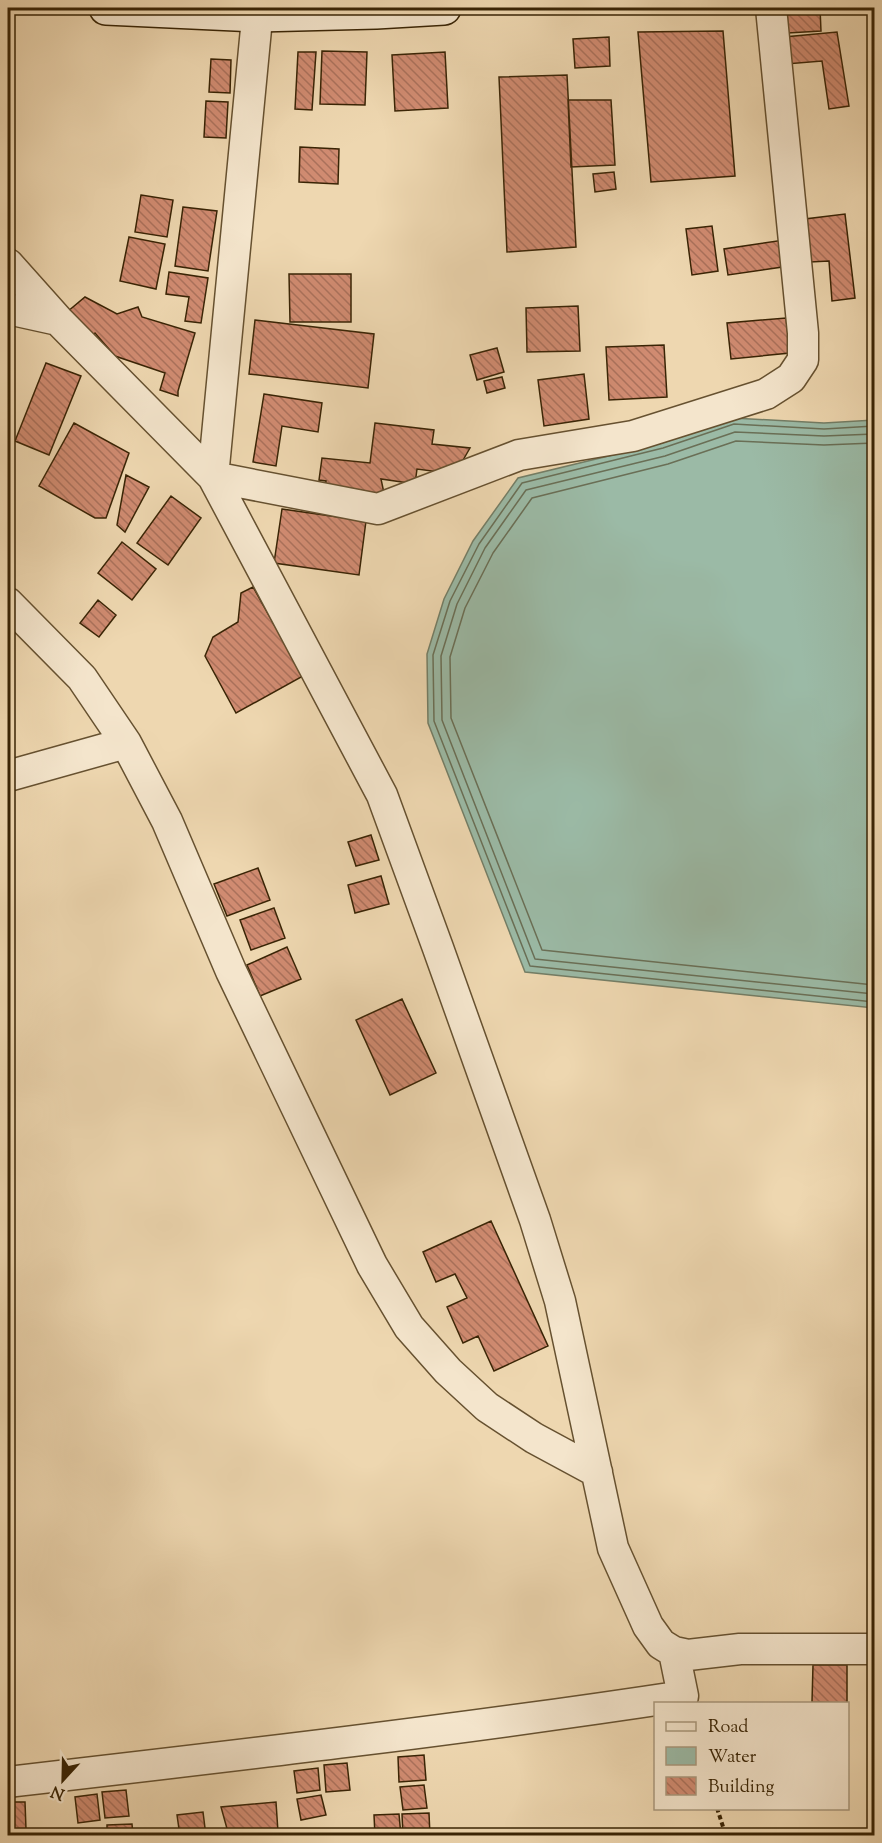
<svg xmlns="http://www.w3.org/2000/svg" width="882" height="1843" viewBox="0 0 882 1843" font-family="'Sorts Mill Goudy',serif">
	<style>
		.water { fill: #9bbaa6; stroke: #747e66; stroke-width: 1.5 }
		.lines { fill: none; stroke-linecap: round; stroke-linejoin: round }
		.shore { stroke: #6a6f56; stroke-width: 1.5 }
		.building { fill: url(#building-back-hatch); stroke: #392405; stroke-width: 1.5 }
		.street-casing { stroke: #665130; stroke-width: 33 }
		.secondary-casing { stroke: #392405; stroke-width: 36 }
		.path { stroke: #392405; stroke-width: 4; stroke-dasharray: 4.5 3; stroke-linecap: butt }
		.street { stroke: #f4e5cc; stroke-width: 30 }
		.secondary { stroke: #f4e5cc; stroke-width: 33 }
	</style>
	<defs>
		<pattern id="building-back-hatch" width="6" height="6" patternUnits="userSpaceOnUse" patternTransform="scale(1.5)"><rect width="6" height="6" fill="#d08b71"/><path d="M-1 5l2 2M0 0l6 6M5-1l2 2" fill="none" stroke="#aa715b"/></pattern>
	</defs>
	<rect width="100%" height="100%" fill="#eed7b0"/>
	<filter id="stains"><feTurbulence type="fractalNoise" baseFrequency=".00333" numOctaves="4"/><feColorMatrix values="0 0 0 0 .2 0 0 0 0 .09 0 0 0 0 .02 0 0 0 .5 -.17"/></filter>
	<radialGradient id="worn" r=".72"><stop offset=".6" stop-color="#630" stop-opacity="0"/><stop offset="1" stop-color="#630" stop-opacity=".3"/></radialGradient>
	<!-- water -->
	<path class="water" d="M733,418L824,423L874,420V1008L525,972L428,723L427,654L444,599L473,541L518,478L662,443Z"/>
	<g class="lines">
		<!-- shore -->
		<path class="shore" d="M874,426L824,429L734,424L663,448L522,483L479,544L450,601L433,655L434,721L530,966L874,1002
			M874,434L824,436L735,432L665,456L526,490L485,548L457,604L441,656L442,720L535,959L874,994
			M874,443L824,445L736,441L668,464L532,498L493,553L465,608L450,657L451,718L542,950L874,985"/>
	</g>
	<!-- building -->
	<path class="building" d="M787,8H820L821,31L788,33Z
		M723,31L735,176L651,182L638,32Z
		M837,32L849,106L829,109L822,61L786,64L784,37Z
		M609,37L610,66L575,68L573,39Z
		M322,51L367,52L365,105L320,104Z
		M298,52H316L312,110L295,109Z
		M445,52L448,108L395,111L392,55Z
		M211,59L231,60L230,93L209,92Z
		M567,75L576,247L507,252L499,77Z
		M568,100H611L615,165L571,167Z
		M206,101L228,102L226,138L204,137Z
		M300,147L339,149L338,184L299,182Z
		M614,172L616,189L595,192L593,174Z
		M141,195L173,200L167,237L135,232Z
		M183,207L217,211L208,271L175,266Z
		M845,214L855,298L832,301L829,261L810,262L805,219Z
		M712,226L718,271L692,275L686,229Z
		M129,237L165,244L156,289L120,281Z
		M784,240L789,266L728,275L724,249Z
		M169,272L208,278L201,323L185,321L189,297L166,294Z
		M289,274H351V322H290Z
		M85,297L117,314L138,307L142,317L195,333L178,391V396L160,390L165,373L115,356L95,333L89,339L67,312Z
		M578,306L580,351L527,352L526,308Z
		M786,318L790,353L731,359L727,323Z
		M255,320L374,334L368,388L249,374Z
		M664,345L667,397L609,400L606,347Z
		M497,348L504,372L477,380L470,355Z
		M46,363L81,376L49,455L15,441Z
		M584,374L589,419L544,426L538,380Z
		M502,377L505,388L487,393L484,381Z
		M264,394L322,403L318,432L282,426L276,466L253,462Z
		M74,423L129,453L106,518H95L39,486Z
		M375,423L434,430L432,444L470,448L455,474L417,469L415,484L381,479L385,498L325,491L326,481L319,480L322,458L370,463Z
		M126,475L149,487L125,532L117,525Z
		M171,496L201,518L168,565L137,543Z
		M282,509L366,521L359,575L274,563Z
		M122,542L156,569L132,600L98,573Z
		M253,587L303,676L236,713L205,656L213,637L238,622L241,593Z
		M98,600L116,615L99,637L80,623Z
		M371,835L379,860L356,866L348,842Z
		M258,868L270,900L227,916L214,884Z
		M381,876L389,904L355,913L348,885Z
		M274,908L285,938L251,950L240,920Z
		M287,947L301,979L260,996L247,965Z
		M402,999L436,1073L390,1095L356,1020Z
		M491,1221L548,1346L494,1371L478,1336L463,1343L447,1307L467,1298L455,1274L436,1282L423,1252Z
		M813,1665H847V1703L812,1702Z
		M424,1755L426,1780L399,1782L398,1757Z
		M347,1763L350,1790L326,1792L324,1765Z
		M318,1768L320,1790L297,1793L294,1771Z
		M424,1785L427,1808L403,1810L400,1787Z
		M126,1790L129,1816L105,1818L102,1792Z
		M97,1794L100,1820L78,1823L75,1797Z
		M321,1795L326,1815L301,1820L297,1799Z
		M8,1802H25L26,1829L8,1832Z
		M276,1802L278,1832L229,1836L221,1807Z
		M203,1812L206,1836H180L177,1815Z
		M429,1813L430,1836H403L402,1814Z
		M399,1814L401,1836H375L374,1815Z
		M132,1824L133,1836H107V1825Z"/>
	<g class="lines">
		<defs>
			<path id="street" d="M258,8L213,477L378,509L519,455L633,436L766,394L791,378L803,360V333L771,8
				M8,264L58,320L213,477L382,795L438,948L535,1220L560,1301L613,1548L648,1626L661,1644L674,1652L688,1655L740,1649H874
				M8,309L58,320
				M8,603L82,678L126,743L167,821L231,971L372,1265L409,1327L448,1371L487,1407L534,1438L597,1472
				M8,776L126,743
				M8,1782C233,1756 459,1730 683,1696L674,1652"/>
			<path id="secondary" d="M106,8L258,15L376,12L444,8"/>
		</defs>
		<!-- street casing -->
		<use href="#street" class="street-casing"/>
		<!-- secondary casing -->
		<use href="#secondary" class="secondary-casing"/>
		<!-- path -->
		<path class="path" d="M717,1808L726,1836"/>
		<!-- street -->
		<use href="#street" class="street"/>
		<!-- secondary -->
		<use href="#secondary" class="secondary"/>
	</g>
	<!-- margin -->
	<rect width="882" height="1843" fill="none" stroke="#eed7b0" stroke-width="30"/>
	<rect x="9" y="9" width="864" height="1825" fill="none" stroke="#392405" stroke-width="3"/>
	<rect x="15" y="15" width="852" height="1813" fill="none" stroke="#392405" stroke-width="1.5"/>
	<!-- legend -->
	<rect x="654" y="1702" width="195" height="108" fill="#f4e5cc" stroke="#a9987c" stroke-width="1.5"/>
	<rect x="666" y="1722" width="30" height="9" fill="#f4e5cc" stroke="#a9987c" stroke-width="1.5"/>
	<text x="708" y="1732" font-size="18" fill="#392405">Road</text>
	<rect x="666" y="1747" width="30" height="18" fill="#9bbaa6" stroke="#a9987c" stroke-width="1.5"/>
	<text x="708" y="1762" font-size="18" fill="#392405">Water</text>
	<rect x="666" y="1777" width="30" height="18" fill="url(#building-back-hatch)" stroke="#a9987c" stroke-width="1.5"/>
	<text x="708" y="1792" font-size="18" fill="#392405">Building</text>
	<!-- north arrow -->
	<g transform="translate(63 1780) rotate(202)" stroke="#f4e5cc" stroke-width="4.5" paint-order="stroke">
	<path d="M0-4.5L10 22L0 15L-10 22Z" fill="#392405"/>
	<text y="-9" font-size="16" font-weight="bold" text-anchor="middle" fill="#392405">N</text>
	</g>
	<rect width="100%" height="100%" filter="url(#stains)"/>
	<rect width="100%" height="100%" fill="url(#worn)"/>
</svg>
